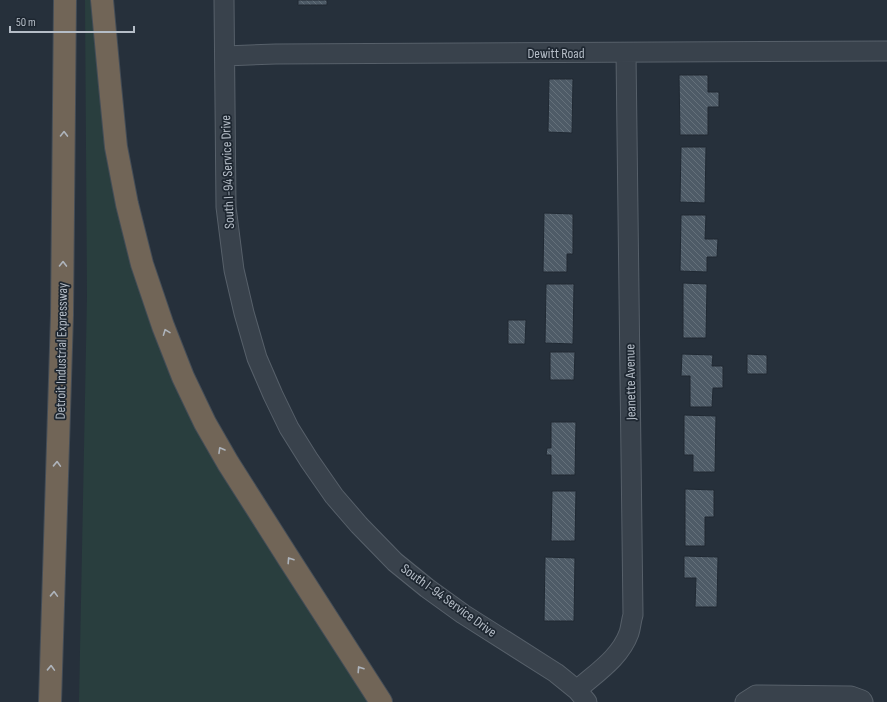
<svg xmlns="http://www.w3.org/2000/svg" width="887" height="702" viewBox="0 0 887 702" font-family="'Sofia Sans Condensed',sans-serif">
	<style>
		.green { fill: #293e3e }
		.building { fill: url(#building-back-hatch); stroke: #202933 }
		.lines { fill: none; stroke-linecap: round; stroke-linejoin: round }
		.minor-casing { stroke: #57606a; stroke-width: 21 }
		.highway-casing { stroke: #444d57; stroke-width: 24 }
		.minor { stroke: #39424c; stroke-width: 19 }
		.highway { stroke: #716557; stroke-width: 22 }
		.oneway { stroke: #aeb4bc }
		.labels { text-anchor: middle; stroke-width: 3.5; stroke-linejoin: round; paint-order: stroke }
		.street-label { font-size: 14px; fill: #b5bdc7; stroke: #1e2731 }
	</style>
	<defs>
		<pattern id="building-back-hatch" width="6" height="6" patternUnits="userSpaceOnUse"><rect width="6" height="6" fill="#4e5b67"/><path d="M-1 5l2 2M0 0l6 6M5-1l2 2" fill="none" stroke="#65717b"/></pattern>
	</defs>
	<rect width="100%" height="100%" fill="#26303b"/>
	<!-- green -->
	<path class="green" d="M85,0H94L141,290L370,702H79L87,296Z"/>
	<!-- building -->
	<path class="building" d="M298,0H327V5H298Z
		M679,75H708V92H719V107H708V135H680Z
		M549,79H573L572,133L548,132Z
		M681,147H706L705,203L680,202Z
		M544,213L573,214V254H567V272H543Z
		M681,215H706L705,239H718L717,257H707V272L680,271Z
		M683,283L707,284L706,338H683Z
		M546,284H574L573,344L545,343Z
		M508,320H526L525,344H508Z
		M550,352H575L574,380H550Z
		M682,354L713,355L712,366H723V388H713L712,407H690V376H681Z
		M747,354L767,355V374H747Z
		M684,415L716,416L715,472H693V455H684Z
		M551,422H576L575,475H551V455H546L547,448H551Z
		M685,489L714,490V517H705V546H685Z
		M552,491H576L575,541H551Z
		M684,556L718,557L717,607H695L696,578H684Z
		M545,557L575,558L574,621H544Z"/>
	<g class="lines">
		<defs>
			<path id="minor" d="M224,0L226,207L234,270L244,313L257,358L273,395L289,428L309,460L334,496L359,525L395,562L427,588L463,614L556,673L577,690L587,702
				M225,56L276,54L887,51
				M577,690C596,673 620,658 629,633C631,627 631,621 633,615L626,53
				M745,702L756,695L851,696L862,700L863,702"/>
			<path id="highway" d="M102,0L110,86L116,147L127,204L142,264L163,326L183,377L205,423L228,463L289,559L381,702
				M50,702L62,315L65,0"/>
		</defs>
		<!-- minor casing -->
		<use href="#minor" class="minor-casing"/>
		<!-- highway casing -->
		<use href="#highway" class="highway-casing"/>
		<!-- minor -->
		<use href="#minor" class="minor"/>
		<!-- highway -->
		<use href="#highway" class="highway"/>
	</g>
	<!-- one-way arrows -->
	<defs><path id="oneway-chevron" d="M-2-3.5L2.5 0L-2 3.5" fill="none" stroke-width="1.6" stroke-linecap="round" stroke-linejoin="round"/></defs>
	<g class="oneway">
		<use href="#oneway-chevron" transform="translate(64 134) rotate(-89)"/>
		<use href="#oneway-chevron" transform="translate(63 264) rotate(-89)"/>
		<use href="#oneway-chevron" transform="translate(166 332) rotate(-111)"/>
		<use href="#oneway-chevron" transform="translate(221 450) rotate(-120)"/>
		<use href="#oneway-chevron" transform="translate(57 464) rotate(-88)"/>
		<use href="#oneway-chevron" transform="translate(290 560) rotate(-123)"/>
		<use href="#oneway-chevron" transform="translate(54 594) rotate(-88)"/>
		<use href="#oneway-chevron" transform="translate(51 668) rotate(-88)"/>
		<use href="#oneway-chevron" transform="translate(360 669) rotate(-123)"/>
	</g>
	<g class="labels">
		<!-- street labels -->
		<g class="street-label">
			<text x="556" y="58">Dewitt Road</text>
			<text transform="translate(227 172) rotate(-92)" y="5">South I-94 Service Drive</text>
			<text transform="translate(61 351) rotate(-89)" y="5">Detroit Industrial Expressway</text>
			<text transform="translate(630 382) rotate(-91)" y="5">Jeanette Avenue</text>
			<text transform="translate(449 600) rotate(36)" y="5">South I-94 Service Drive</text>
		</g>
	</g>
	<!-- scale -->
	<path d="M10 26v6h124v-6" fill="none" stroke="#b5bdc7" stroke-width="2"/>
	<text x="16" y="26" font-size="12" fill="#b5bdc7" stroke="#1e2731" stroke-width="3" paint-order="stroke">50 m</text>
</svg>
